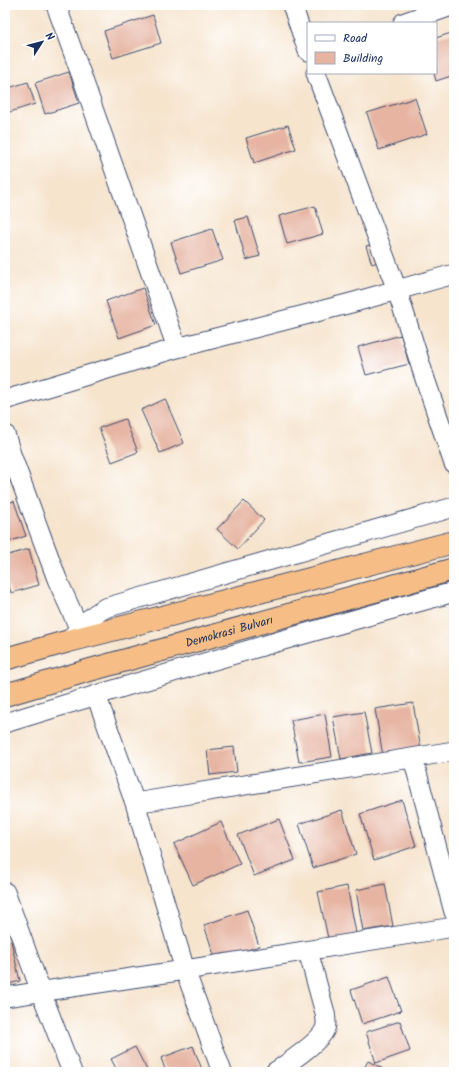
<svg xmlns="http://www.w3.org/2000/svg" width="459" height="1077" viewBox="0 0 459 1077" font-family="Kalam,sans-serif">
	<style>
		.building { fill: #e6b4a1 }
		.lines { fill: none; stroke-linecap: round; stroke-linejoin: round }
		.minor-casing { stroke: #3c4a6f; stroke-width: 21 }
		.trunk-casing { stroke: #3c4a6f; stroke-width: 24 }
		.minor { stroke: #fff; stroke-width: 19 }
		.trunk { stroke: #f6be86; stroke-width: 22 }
		.labels { text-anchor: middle; stroke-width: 3; stroke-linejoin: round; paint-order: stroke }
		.street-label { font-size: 12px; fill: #1b2f5e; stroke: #fff }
	</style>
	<rect width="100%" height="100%" fill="#fff"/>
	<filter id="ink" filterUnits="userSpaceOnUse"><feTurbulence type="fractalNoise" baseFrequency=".025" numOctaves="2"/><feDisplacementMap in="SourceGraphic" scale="8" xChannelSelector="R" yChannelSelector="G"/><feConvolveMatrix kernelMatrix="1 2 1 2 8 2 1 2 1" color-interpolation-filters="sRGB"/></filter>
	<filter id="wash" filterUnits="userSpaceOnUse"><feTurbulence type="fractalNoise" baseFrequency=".012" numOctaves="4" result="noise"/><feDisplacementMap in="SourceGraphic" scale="16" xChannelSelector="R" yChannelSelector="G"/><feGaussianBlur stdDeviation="0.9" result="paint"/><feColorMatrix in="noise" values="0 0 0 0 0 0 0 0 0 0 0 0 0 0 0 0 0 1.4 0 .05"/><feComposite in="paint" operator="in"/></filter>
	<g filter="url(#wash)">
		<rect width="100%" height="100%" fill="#f6e4cd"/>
		<g id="blocks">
			<!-- building -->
			<path class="building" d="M153,15L161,43L113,58L104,31Z
				M454,32V75L436,81L434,73H436V38Z
				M69,72L79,103L45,114L35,83Z
				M28,82L35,104L7,113L5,106V89Z
				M415,98L427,134L379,150L367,113Z
				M288,125L296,149L254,163L246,138Z
				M315,206L323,234L287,244L279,216Z
				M248,217L260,256L246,260L235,220Z
				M212,229L223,260L181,273L171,242Z
				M374,244L380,261L372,264L366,246Z
				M143,288L156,325L119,338L106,301Z
				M401,335L409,364L366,375L358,347Z
				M165,399L184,443L160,453L141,410Z
				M125,419L138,452L112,462L99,428Z
				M5,469L10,483L5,485Z
				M14,501L26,536L5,543V504Z
				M244,501L264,520L238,549L217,529Z
				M29,549L39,585L11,593L5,573V556Z
				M413,703L421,750L383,756L375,709Z
				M364,712L372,753L341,759L333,717Z
				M325,714L332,757L299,762L291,720Z
				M234,747L237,772L210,775L207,750Z
				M402,800L416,846L374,860L360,814Z
				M342,810L356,854L313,868L299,824Z
				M279,819L295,860L254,876L238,835Z
				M221,822L240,864L193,885L174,844Z
				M385,884L393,926L363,931L356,890Z
				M347,886L357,938L329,943L318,892Z
				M247,910L259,946L216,961L204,925Z
				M11,941L20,981L5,985V943Z
				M389,977L401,1011L362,1024L351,990Z
				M400,1021L410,1051L376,1063L366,1032Z
				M193,1046L203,1072H166L161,1058Z
				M135,1047L148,1072H118L111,1059Z
				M368,1061L389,1072H362Z"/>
		</g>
	</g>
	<g filter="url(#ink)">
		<use href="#blocks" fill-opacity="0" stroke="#3c4a6f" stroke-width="1"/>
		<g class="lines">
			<defs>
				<path id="minor" d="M56,5L81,74L177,348
					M292,5L308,51
					M403,23L454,5
					M316,73L397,290L424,376L454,464
					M5,400L177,348L351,303L454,274
					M5,434L11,454L57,579L79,628
					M69,641C79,627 90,616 105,608L454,507
					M96,695L135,803L185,970L222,1072
					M5,723C154,677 304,633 454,592
					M413,758L454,912
					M135,803L448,752L454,751
					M5,892L41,992L72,1072
					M5,997L185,970L454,927
					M275,1072C288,1063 320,1042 325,1029C327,1024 326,1019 325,1013L308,951"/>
				<g id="trunk">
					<path d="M5,659L69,641L454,542"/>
					<path id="s1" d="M5,695L90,670L454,569"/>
				</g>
			</defs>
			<!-- minor casing -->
			<use href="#minor" class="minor-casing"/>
			<!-- trunk casing -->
			<use href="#trunk" class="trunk-casing"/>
			<!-- minor -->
			<use href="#minor" class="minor"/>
			<!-- trunk -->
			<use href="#trunk" class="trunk"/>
		</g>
	</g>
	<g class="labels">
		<!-- street labels -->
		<g class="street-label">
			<text dy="4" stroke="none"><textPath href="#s1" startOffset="233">Demokrasi Bulvarı</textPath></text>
		</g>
	</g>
	<!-- margin -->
	<rect width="459" height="1077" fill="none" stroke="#fff" stroke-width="20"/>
	<!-- legend -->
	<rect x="307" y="22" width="130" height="52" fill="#ffffff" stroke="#a4acbf"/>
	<rect x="315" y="35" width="20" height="6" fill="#ffffff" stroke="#a4acbf"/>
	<text x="343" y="42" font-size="12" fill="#1b2f5e">Road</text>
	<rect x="315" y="52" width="20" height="12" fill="#e6b4a1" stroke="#a4acbf"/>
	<text x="343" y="62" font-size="12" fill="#1b2f5e">Building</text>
	<!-- north arrow -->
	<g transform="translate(42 42) rotate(54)" stroke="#ffffff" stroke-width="3" paint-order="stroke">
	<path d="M0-3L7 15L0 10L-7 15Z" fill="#1b2f5e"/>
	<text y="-6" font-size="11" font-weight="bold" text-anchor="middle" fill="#1b2f5e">N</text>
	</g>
</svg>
